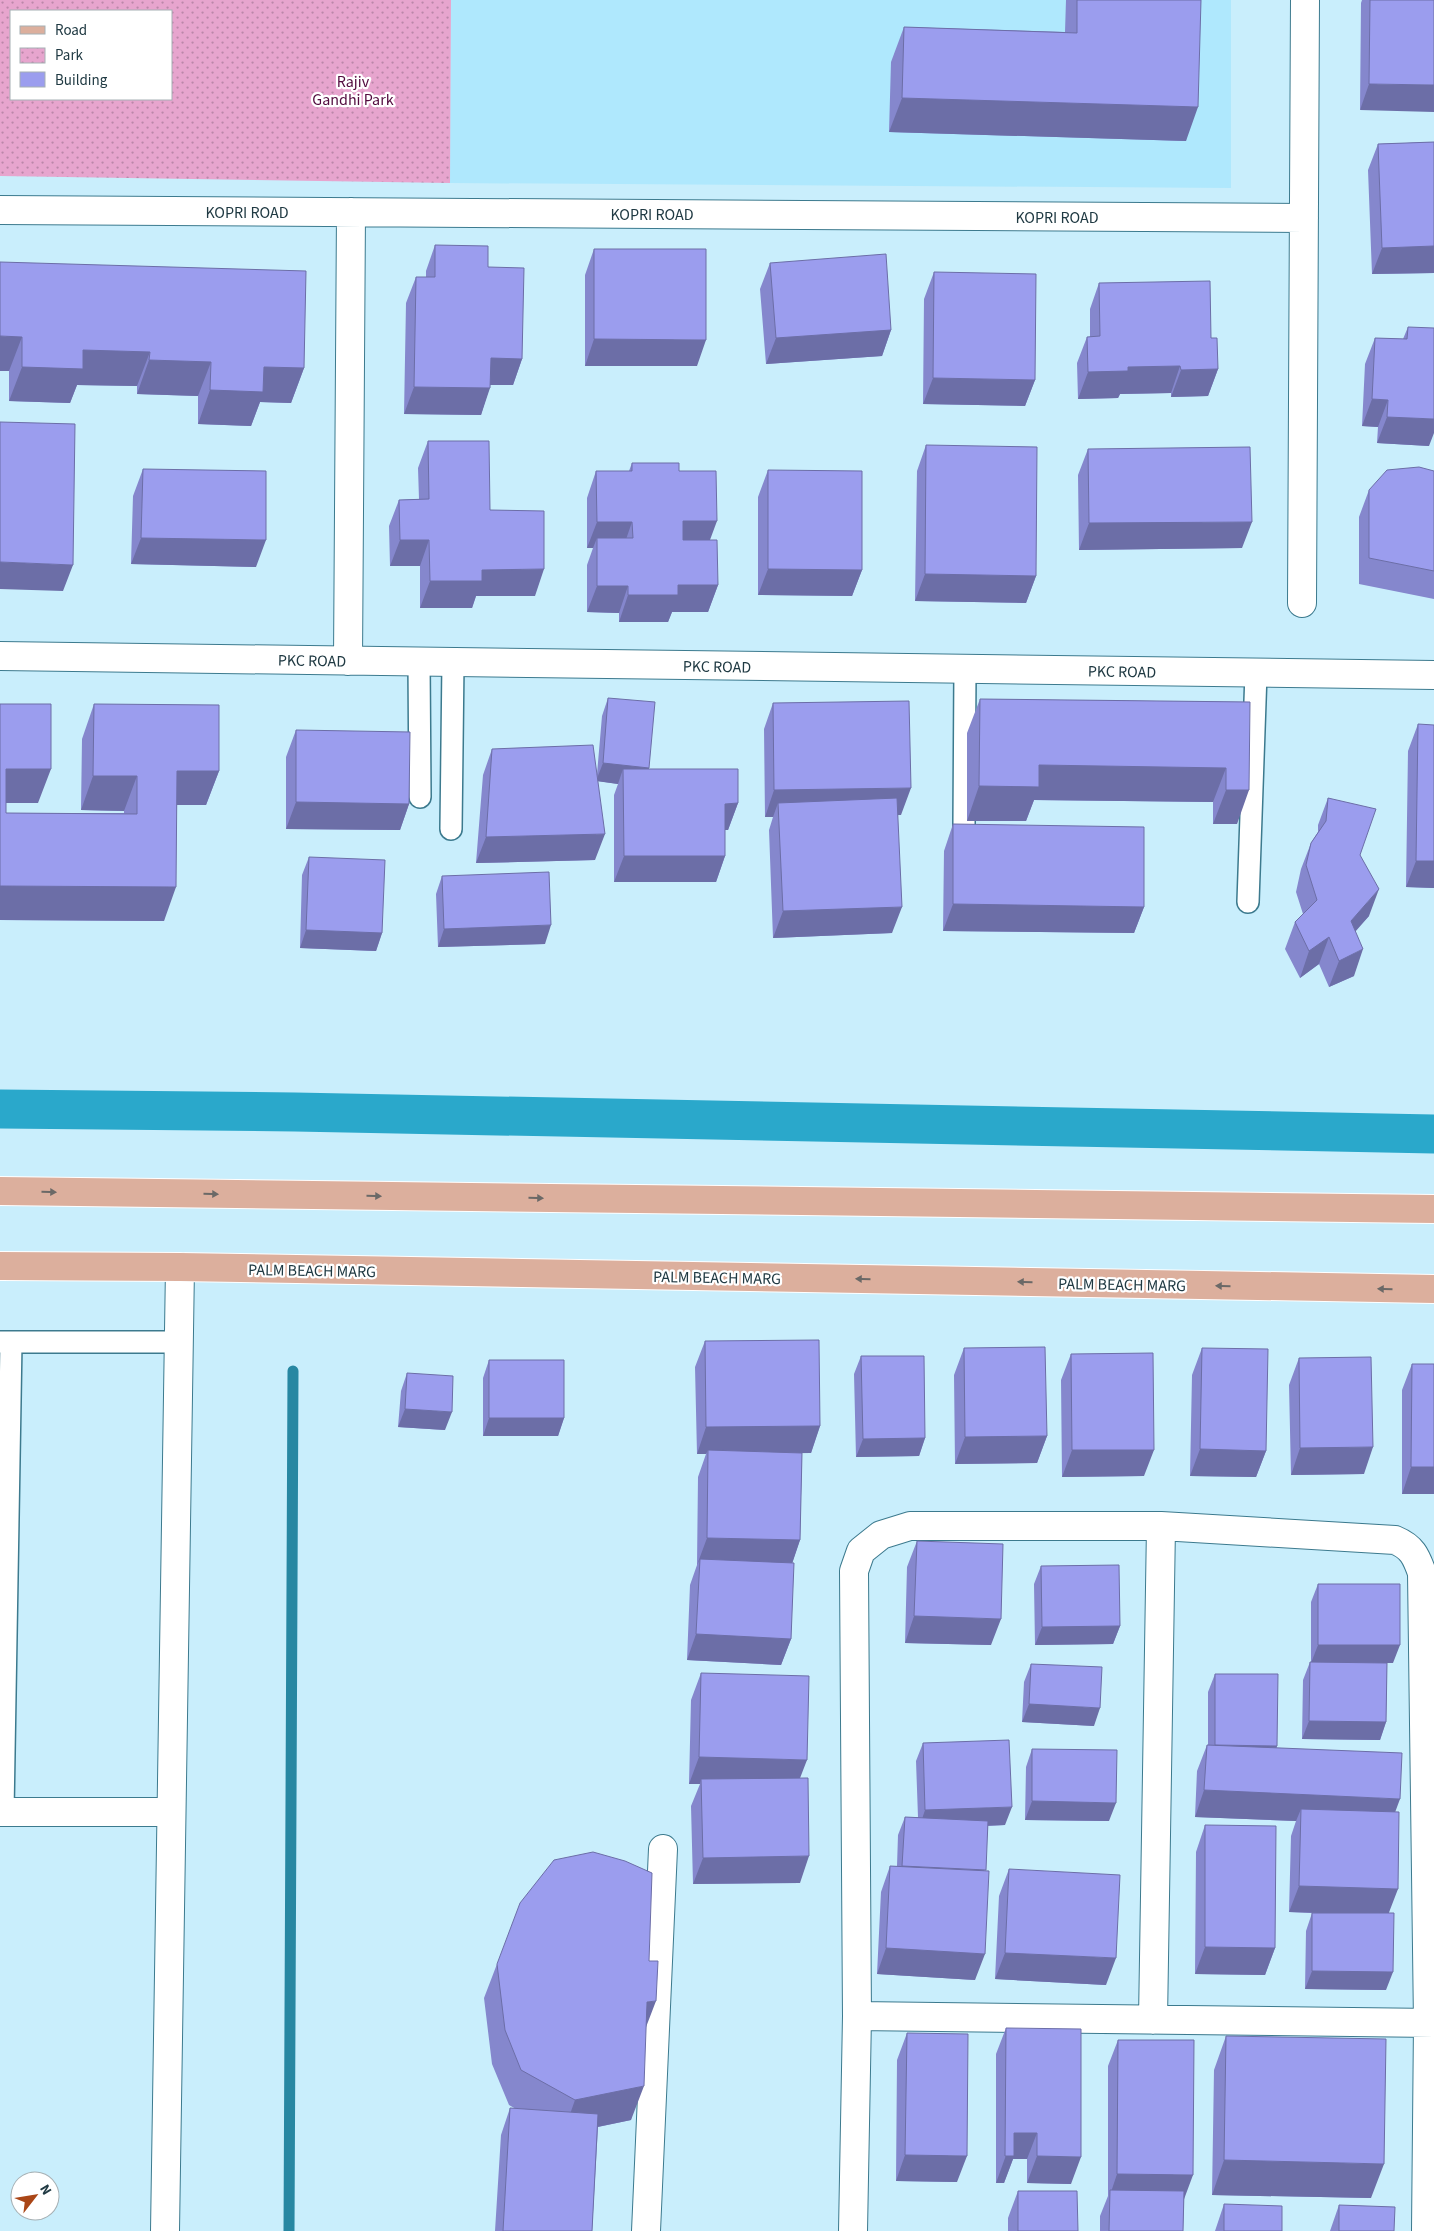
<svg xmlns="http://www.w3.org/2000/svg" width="1434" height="2231" viewBox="0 0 1434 2231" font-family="'Source Sans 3',sans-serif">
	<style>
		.built { fill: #afe8fd }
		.park { fill: url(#park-dots); fill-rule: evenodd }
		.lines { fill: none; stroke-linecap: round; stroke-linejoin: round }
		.stream { stroke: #2787a2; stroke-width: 11 }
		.canal { stroke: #2aa8cb; stroke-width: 39 }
		.service-casing { stroke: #3c7a8e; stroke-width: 24 }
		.minor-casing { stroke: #3c7a8e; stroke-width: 30 }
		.primary-casing { stroke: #fff; stroke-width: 30 }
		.service { stroke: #fff; stroke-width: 21 }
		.minor { stroke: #fff; stroke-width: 28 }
		.primary { stroke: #dcaf9d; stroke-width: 28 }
		.wall { fill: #8587cd }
		.shaded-wall { fill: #6c6ea7 }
		.building { fill: #9b9dee; stroke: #6c6ea7 }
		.oneway { fill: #6b6967 }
		.labels { text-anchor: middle; stroke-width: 4.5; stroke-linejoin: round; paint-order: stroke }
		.park-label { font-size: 16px; fill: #520b3e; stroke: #fff }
		.street-label { font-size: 16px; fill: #203a43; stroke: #fff }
	</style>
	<defs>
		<pattern id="park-dots" width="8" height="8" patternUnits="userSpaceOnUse" patternTransform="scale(1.25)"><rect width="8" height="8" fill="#e7a5ce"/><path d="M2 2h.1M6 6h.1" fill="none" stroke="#bb87a9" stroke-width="1.8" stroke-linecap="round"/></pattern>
	</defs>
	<rect width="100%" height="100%" fill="#c9eefc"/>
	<!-- built -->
	<path class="built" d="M451,0H1231V188L450,183Z"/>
	<!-- park -->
	<path class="park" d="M0,0H451L450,183L0,176ZM11,11H171V99H11Z"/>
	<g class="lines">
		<!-- stream -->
		<path class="stream" d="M289,2231L293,1371"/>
		<!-- canal -->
		<path class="canal" d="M0,1109L295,1112L1434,1134"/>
		<defs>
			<path id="service" d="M419,661L420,797
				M964,826L965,669
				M451,829L453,662
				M1248,902L1256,673
				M0,1342H178
				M3,1812L11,1342"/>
			<path id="minor" d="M0,210L1304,218
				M1302,603L1305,0
				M0,656L1434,675
				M348,661L351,212
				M0,1812H171
				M857,2016L1434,2023
				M1153,2020L1161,1526
				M165,2231L180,1267
				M646,2231L663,1849
				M853,2231L857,2016L854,1571L861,1551L881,1535L910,1526H1161L1395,1540C1412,1547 1416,1556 1422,1573L1428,2023L1426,2231"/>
			<path id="primary" d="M0,1191L1434,1209
				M0,1266L180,1267L1434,1289"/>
		</defs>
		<!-- service casing -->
		<use href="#service" class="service-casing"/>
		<!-- minor casing -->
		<use href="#minor" class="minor-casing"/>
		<!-- primary casing -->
		<use href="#primary" class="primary-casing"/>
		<!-- service -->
		<use href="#service" class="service"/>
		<!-- minor -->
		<use href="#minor" class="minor"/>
		<!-- primary -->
		<use href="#primary" class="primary"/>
	</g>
	<!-- wall -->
	<path class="wall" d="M1066,0H1201L1186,141L889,132L891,62L904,27L1065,32Z
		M1362,0H1434L1360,110L1361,3Z
		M1434,142V273L1372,274L1368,170L1378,144Z
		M435,245L488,267L522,359L513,385H490L481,415L404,414L406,303L416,277H426V271Z
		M594,249L697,366H585V275Z
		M0,262L304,368L291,403L260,402L251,426L198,424V396L137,394V386L77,385L70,403L9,401V371Z
		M770,263L891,330L882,356L766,364L760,289Z
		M934,272L1035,380L1025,406L923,404L924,299Z
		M1099,283L1211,338L1218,369L1208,396L1171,397V393L1120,394L1118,398L1078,399L1077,363L1087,337H1090V309Z
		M1408,327L1429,446L1377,443L1378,427L1362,426L1365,364L1375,338L1403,339Z
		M428,441L490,510L535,596H476L472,608H420V566H390L389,526L399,500L419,499L418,468Z
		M926,445L1036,576L1026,603L915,601L917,471Z
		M1088,449L1242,548L1079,550L1078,475Z
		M632,463L679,471L710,540L718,585L708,612H672L668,622H619V613L587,612V565L593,548H587V498L596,471H629Z
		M143,469L256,567L131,564L133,496Z
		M768,470L862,570L852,596L758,595V497Z
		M1434,471V599L1359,584V517L1369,490Z
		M608,698L649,769L738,803L728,830H725V856L716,882H614V795L618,784L598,781L595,860L476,863L483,775L492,749L597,774L602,716Z
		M980,699L1250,702L1237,824H1213V802L1034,800L1026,821H967V733Z
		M773,703L901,815H898L892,933L773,938L769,830L773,817H765L764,729Z
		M0,704L38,803H6V813H124V811L81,810L82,739L94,704L219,771L206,805H177L164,921L0,920Z
		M1418,724L1434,888L1406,887L1408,751Z
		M296,730L409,804L400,830L286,829V757Z
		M1328,798L1360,855L1369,916L1355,931L1354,976L1329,987L1319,964L1300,978L1285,949L1295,922L1303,914L1296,892L1301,869L1311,843L1318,832V825Z
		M953,824L1144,907L1134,933L943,931L944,851Z
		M309,857L382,933L376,951L300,948L302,875Z
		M442,876L545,944L438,947L436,894Z
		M705,1341L820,1426L811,1453H802L800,1540L792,1563L791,1639L781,1665L687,1660L690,1585L697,1565L698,1477L706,1454H697L695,1367Z
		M964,1348L1047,1436L1037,1463L955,1464L954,1375Z
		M1202,1348L1266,1451L1256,1477L1190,1476L1192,1375Z
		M1071,1354L1144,1476L1062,1477L1061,1380Z
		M861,1356L925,1438L919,1456L856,1457L854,1374Z
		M1299,1358L1364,1474L1291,1475L1289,1385Z
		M489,1360L564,1418L558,1436H483V1378Z
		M1412,1364L1434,1494H1402V1390Z
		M407,1373L445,1430L398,1427L401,1391Z
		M917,1541L991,1645L905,1643L907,1567Z
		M1041,1566L1120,1626L1113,1644L1035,1645L1034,1584Z
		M1318,1584L1393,1663H1387L1386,1722L1380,1740L1302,1739L1303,1680L1310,1662H1311V1602Z
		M1031,1664L1094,1726L1022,1722L1024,1682Z
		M701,1673L800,1778V1883L693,1884L691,1806L700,1784H689L691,1700Z
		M1215,1674L1277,1748L1395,1812L1389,1913L1386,1990L1305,1989L1306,1931L1312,1913L1289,1912L1291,1836L1296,1821L1195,1817L1197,1771L1207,1745H1208V1692Z
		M923,1743L1005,1825L988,1826L975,1980L877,1974L881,1892L890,1866H897L898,1835L905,1817H918L916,1761Z
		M1032,1749L1109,1821L1025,1820L1026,1767Z
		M1205,1825L1275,1948L1265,1975L1195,1974L1196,1852Z
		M1009,1869L1106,1985L995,1979L999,1896Z
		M497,1964L646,2028L631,2120L598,2127L592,2231H495L501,2135L510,2108L516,2109L509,2105L492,2064L484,1998Z
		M1006,2028L1071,2184L1027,2183V2159H1013L1004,2183H996V2054Z
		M907,2033L957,2182L896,2181L897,2060Z
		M1226,2036L1371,2198L1212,2195L1214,2070Z
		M1118,2040L1184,2200L1183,2231H1100V2216L1108,2196V2066Z
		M1018,2191L1078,2231H1008V2218Z
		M1224,2204L1282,2231H1215Z
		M1339,2205L1394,2231H1330Z"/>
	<!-- shaded-wall -->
	<path class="shaded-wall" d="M1369,84L1434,85V112L1360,110Z
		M902,98L1198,107L1186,141L889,132Z
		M1434,246V273L1372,274L1382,248Z
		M891,330L882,356L766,364L776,338Z
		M0,336L22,337L9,371H0Z
		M594,339L706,340L697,366H585Z
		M83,350L150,352L137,386L77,385L70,403L9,401L22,367Z
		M491,358L522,359L513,385H481Z
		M149,360L211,362L198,396L137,394Z
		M1180,366L1171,393L1120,394L1118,398L1078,399L1088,372L1128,367Z
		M264,367L304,368L291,403L260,402L251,426L198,424L210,390Z
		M1218,369L1208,396L1171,397L1181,370Z
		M933,378L1035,380L1025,406L923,404Z
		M414,387L490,388L481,415L404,414Z
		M1372,399L1388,400L1378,427L1362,426Z
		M1387,417L1434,419V433L1429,446L1377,443Z
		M683,521H717L707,548H674Z
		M597,522H632L623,548L597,538L593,548H587Z
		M1252,522L1242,548L1079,550L1089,523Z
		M141,538L266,540L256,567L131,564Z
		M400,540H429L420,566H390Z
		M0,562L73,565L63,591L0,589Z
		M544,569L535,596H476L472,608H420L430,581L482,570Z
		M768,569L862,570L852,596L758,595Z
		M925,574L1036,576L1026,603L915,601Z
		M678,585H718L708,612H672L668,622H619L628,595Z
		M597,586H628L619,613L587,612Z
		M603,763L649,768L642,786L623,769L618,784L596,781Z
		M1039,765L1226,768L1213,802L1034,800L1026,821H967L979,786Z
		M6,769H51L38,803H0Z
		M177,771H219L206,805H164Z
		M93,776H137L124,811L81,810Z
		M911,788L901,815L779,817L778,803L773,817H765L774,790Z
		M1226,790H1249L1237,824H1213Z
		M296,802L409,804L400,830L286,829Z
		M738,803L728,830H715L725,804Z
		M605,834L595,860L476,863L486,837Z
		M624,856H725L716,882H614Z
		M1416,861H1434V888L1406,887Z
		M0,886L176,887L164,921L0,920Z
		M1379,889L1369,916L1341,948L1351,921Z
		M953,904L1144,907L1134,933L943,931Z
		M902,907L892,933L773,938L783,911Z
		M551,925L545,944L438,947L444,929Z
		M306,930L382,933L376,951L300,948Z
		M1329,937L1319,964L1300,978L1309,951Z
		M1363,949L1354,976L1329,987L1339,961Z
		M405,1409L452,1412L445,1430L398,1427Z
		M489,1418H564L558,1436H483Z
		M820,1426L811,1453L708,1454V1450L706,1454H697L706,1427Z
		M1047,1436L1037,1463L955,1464L965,1437Z
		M925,1438L919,1456L856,1457L863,1439Z
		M1373,1447L1364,1474L1291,1475L1300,1448Z
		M1200,1449L1266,1451L1256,1477L1190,1476Z
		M1072,1450H1154L1144,1476L1062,1477Z
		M1411,1467H1434V1494H1402Z
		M707,1538L800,1540L791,1567L700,1559L697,1565Z
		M914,1616L1001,1619L991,1645L905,1643Z
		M1120,1626L1113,1644L1035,1645L1042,1627Z
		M696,1634L791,1639L781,1665L687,1660Z
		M1318,1645H1400L1393,1663H1311Z
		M1029,1704L1100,1708L1094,1726L1022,1722Z
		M1309,1721L1386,1722L1380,1740L1302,1739Z
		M1215,1746H1277L1271,1764Z
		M699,1757L807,1760L797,1786L701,1779L700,1784H689Z
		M1204,1790L1400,1799L1390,1826L1301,1809L1296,1821L1195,1817Z
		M1032,1801L1116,1803L1109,1821L1025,1820Z
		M1012,1807L1005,1825L919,1828L925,1810Z
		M809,1856L800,1883L693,1884L703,1858Z
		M1299,1886L1398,1889L1388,1915L1289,1912Z
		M1205,1947L1275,1948L1265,1975L1195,1974Z
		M886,1948L985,1954L975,1980L877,1974Z
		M1005,1953L1116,1958L1106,1985L995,1979Z
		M1312,1971L1393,1972L1386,1990L1305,1989Z
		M656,2001L643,2035L647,2002Z
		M644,2086L631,2120L563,2134L575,2100Z
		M1014,2133H1037L1027,2159H1013L1004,2183H996Z
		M905,2155L967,2156L957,2182L896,2181Z
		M1037,2156L1081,2157L1071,2184L1027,2183Z
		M1224,2160L1384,2164L1371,2198L1212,2195Z
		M1117,2174L1193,2175L1183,2202L1110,2195Z"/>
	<!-- building -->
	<path class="building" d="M1077,0H1201L1198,107L902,98L904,27L1077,33Z
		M1370,0H1434V85L1369,84Z
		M1434,142V246L1382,248L1378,144Z
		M435,245L488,246V267L524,268L522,359L491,358L490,388L414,387L416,277H435Z
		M594,249H706V340L594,339Z
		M886,254L891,330L776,338L770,263Z
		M0,262L306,271L304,368L264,367L263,392L210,390L211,362L149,360L150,352L83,350V369L22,367V337L0,336Z
		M934,272L1036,274L1035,380L933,378Z
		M1210,281L1211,338H1217L1218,369L1181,370L1180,366L1128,367V371L1088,372L1087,337L1100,336L1099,283Z
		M1408,327L1434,328V419L1387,417L1388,400L1372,399L1375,338L1407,339Z
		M0,422L75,424L73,565L0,562Z
		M428,441H489L490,510L544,511V569L482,570V581H430L429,540H400L399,500L429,499Z
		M926,445L1037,447L1036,576L925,574Z
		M1250,447L1252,522L1089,523L1088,449Z
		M632,463H679V471H716L717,521H683V540H717L718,585H678V595H628V586H597V538H633L632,522H597L596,471H632Z
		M1419,467L1434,471V571L1369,558V490L1387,470Z
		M143,469L266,471V540L141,538Z
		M768,470L862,471V570L768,569Z
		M608,698L655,702L649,768L603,763Z
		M980,699L1250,702L1249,790H1226V768L1039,765V787L979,786Z
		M909,701L911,788L774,790L773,703Z
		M0,704H51V769H6V813L137,814V776H93L94,704L219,705V771H177L176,887L0,886Z
		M1418,724L1434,725V861H1416Z
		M296,730L410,732L409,804L296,802Z
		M593,745L605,834L486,837L492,749Z
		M623,769H738V803L725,804V856H624Z
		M897,798L902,907L783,911L778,803Z
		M1328,798L1376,809L1360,855L1379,889L1351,921L1363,949L1339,961L1329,937L1309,951L1295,922L1317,900L1306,865L1311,843L1326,821Z
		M953,824L1144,827V907L953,904Z
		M309,857L385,860L382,933L306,930Z
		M549,872L551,925L444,929L442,876Z
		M819,1340L820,1426L706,1427L705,1341Z
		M1045,1347L1047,1436L965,1437L964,1348Z
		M1202,1348L1268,1349L1266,1451L1200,1449Z
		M1153,1353L1154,1450H1072L1071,1354Z
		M861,1356H924L925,1438L863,1439Z
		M1371,1357L1373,1447L1300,1448L1299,1358Z
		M489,1360H564V1418H489Z
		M1412,1364H1434V1467H1411Z
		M407,1373L453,1376L452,1412L405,1409Z
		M708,1450L802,1453L800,1540L707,1538Z
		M917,1541L1003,1544L1001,1619L914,1616Z
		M700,1559L794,1563L791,1639L696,1634Z
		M1119,1565L1120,1626L1042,1627L1041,1566Z
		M1318,1584H1400V1645H1318Z
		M1310,1662L1387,1663L1386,1722L1309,1721Z
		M1031,1664L1102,1667L1100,1708L1029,1704Z
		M701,1673L809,1676L807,1760L699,1757Z
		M1215,1674H1278L1277,1746L1215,1745Z
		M1009,1740L1012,1807L925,1810L923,1743Z
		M1207,1745L1402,1753L1400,1799L1204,1790Z
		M1032,1749L1117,1750L1116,1803L1032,1801Z
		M808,1778L809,1856L703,1858L701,1779Z
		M1301,1809L1399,1812L1398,1889L1299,1886Z
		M905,1817L988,1821L986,1870L902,1866Z
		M1205,1825L1276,1826L1275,1948L1205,1947Z
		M593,1852L625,1861L652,1873L649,1961H658L656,2001L647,2002L644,2086L575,2100L521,2070L505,2030L497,1964L520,1903L554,1860Z
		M890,1866L989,1871L985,1954L886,1948Z
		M1009,1869L1120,1875L1116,1958L1005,1953Z
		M1312,1913H1394L1393,1972L1312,1971Z
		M1006,2028L1081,2029V2157L1037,2156V2133H1014V2156H1005Z
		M907,2033L968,2034L967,2156L905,2155Z
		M1226,2036L1386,2039L1384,2164L1224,2160Z
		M1118,2040H1194L1193,2175L1117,2174Z
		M510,2108L598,2114L592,2231H503Z
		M1110,2190L1184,2191L1183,2231H1109Z
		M1018,2191H1077L1078,2231H1018Z
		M1224,2204L1282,2206V2231H1224Z
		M1339,2205L1395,2207L1394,2231H1339Z"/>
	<!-- one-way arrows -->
	<defs><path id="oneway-solid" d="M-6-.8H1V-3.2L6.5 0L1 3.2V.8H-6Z" transform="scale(1.25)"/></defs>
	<g class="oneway">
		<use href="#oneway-solid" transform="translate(49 1192) rotate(1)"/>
		<use href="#oneway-solid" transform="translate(211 1194) rotate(1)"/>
		<use href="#oneway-solid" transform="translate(374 1196) rotate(1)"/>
		<use href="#oneway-solid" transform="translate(536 1198) rotate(1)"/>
		<use href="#oneway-solid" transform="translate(863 1279) rotate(-179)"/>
		<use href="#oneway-solid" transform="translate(1025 1282) rotate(-179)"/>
		<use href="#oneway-solid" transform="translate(1223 1286) rotate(-179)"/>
		<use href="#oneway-solid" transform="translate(1385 1289) rotate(-179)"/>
	</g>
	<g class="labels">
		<!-- park labels -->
		<g class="park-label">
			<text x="353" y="87">Rajiv<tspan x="353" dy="18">Gandhi Park</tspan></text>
		</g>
		<!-- street labels -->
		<g class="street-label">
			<text x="247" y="218">KOPRI ROAD</text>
			<text x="652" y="220">KOPRI ROAD</text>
			<text x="1057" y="223">KOPRI ROAD</text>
			<text transform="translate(312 660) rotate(1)" y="6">PKC ROAD</text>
			<text transform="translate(717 666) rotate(1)" y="6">PKC ROAD</text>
			<text transform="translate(1122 671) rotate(1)" y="6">PKC ROAD</text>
			<text transform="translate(312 1270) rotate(1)" y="6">PALM BEACH MARG</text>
			<text transform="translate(717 1277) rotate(1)" y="6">PALM BEACH MARG</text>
			<text transform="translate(1122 1284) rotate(1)" y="6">PALM BEACH MARG</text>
		</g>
	</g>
	<!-- legend -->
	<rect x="10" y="10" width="162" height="90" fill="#ffffff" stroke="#a6b0b4"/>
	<rect x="20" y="26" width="25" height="8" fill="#dcaf9d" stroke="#a6b0b4"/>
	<text x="55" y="35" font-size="15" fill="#203a43">Road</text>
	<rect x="20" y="48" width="25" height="15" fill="url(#park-dots)" stroke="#a6b0b4"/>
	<text x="55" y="60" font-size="15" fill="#203a43">Park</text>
	<rect x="20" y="72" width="25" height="15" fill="#9b9dee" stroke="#a6b0b4"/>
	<text x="55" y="85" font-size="15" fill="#203a43">Building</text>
	<!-- north arrow -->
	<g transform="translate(35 2196) rotate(59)"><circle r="24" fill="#ffffff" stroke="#a6b0b4"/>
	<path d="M0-4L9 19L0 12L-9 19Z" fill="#aa4617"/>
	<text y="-8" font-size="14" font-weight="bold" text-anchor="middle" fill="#203a43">N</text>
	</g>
</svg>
